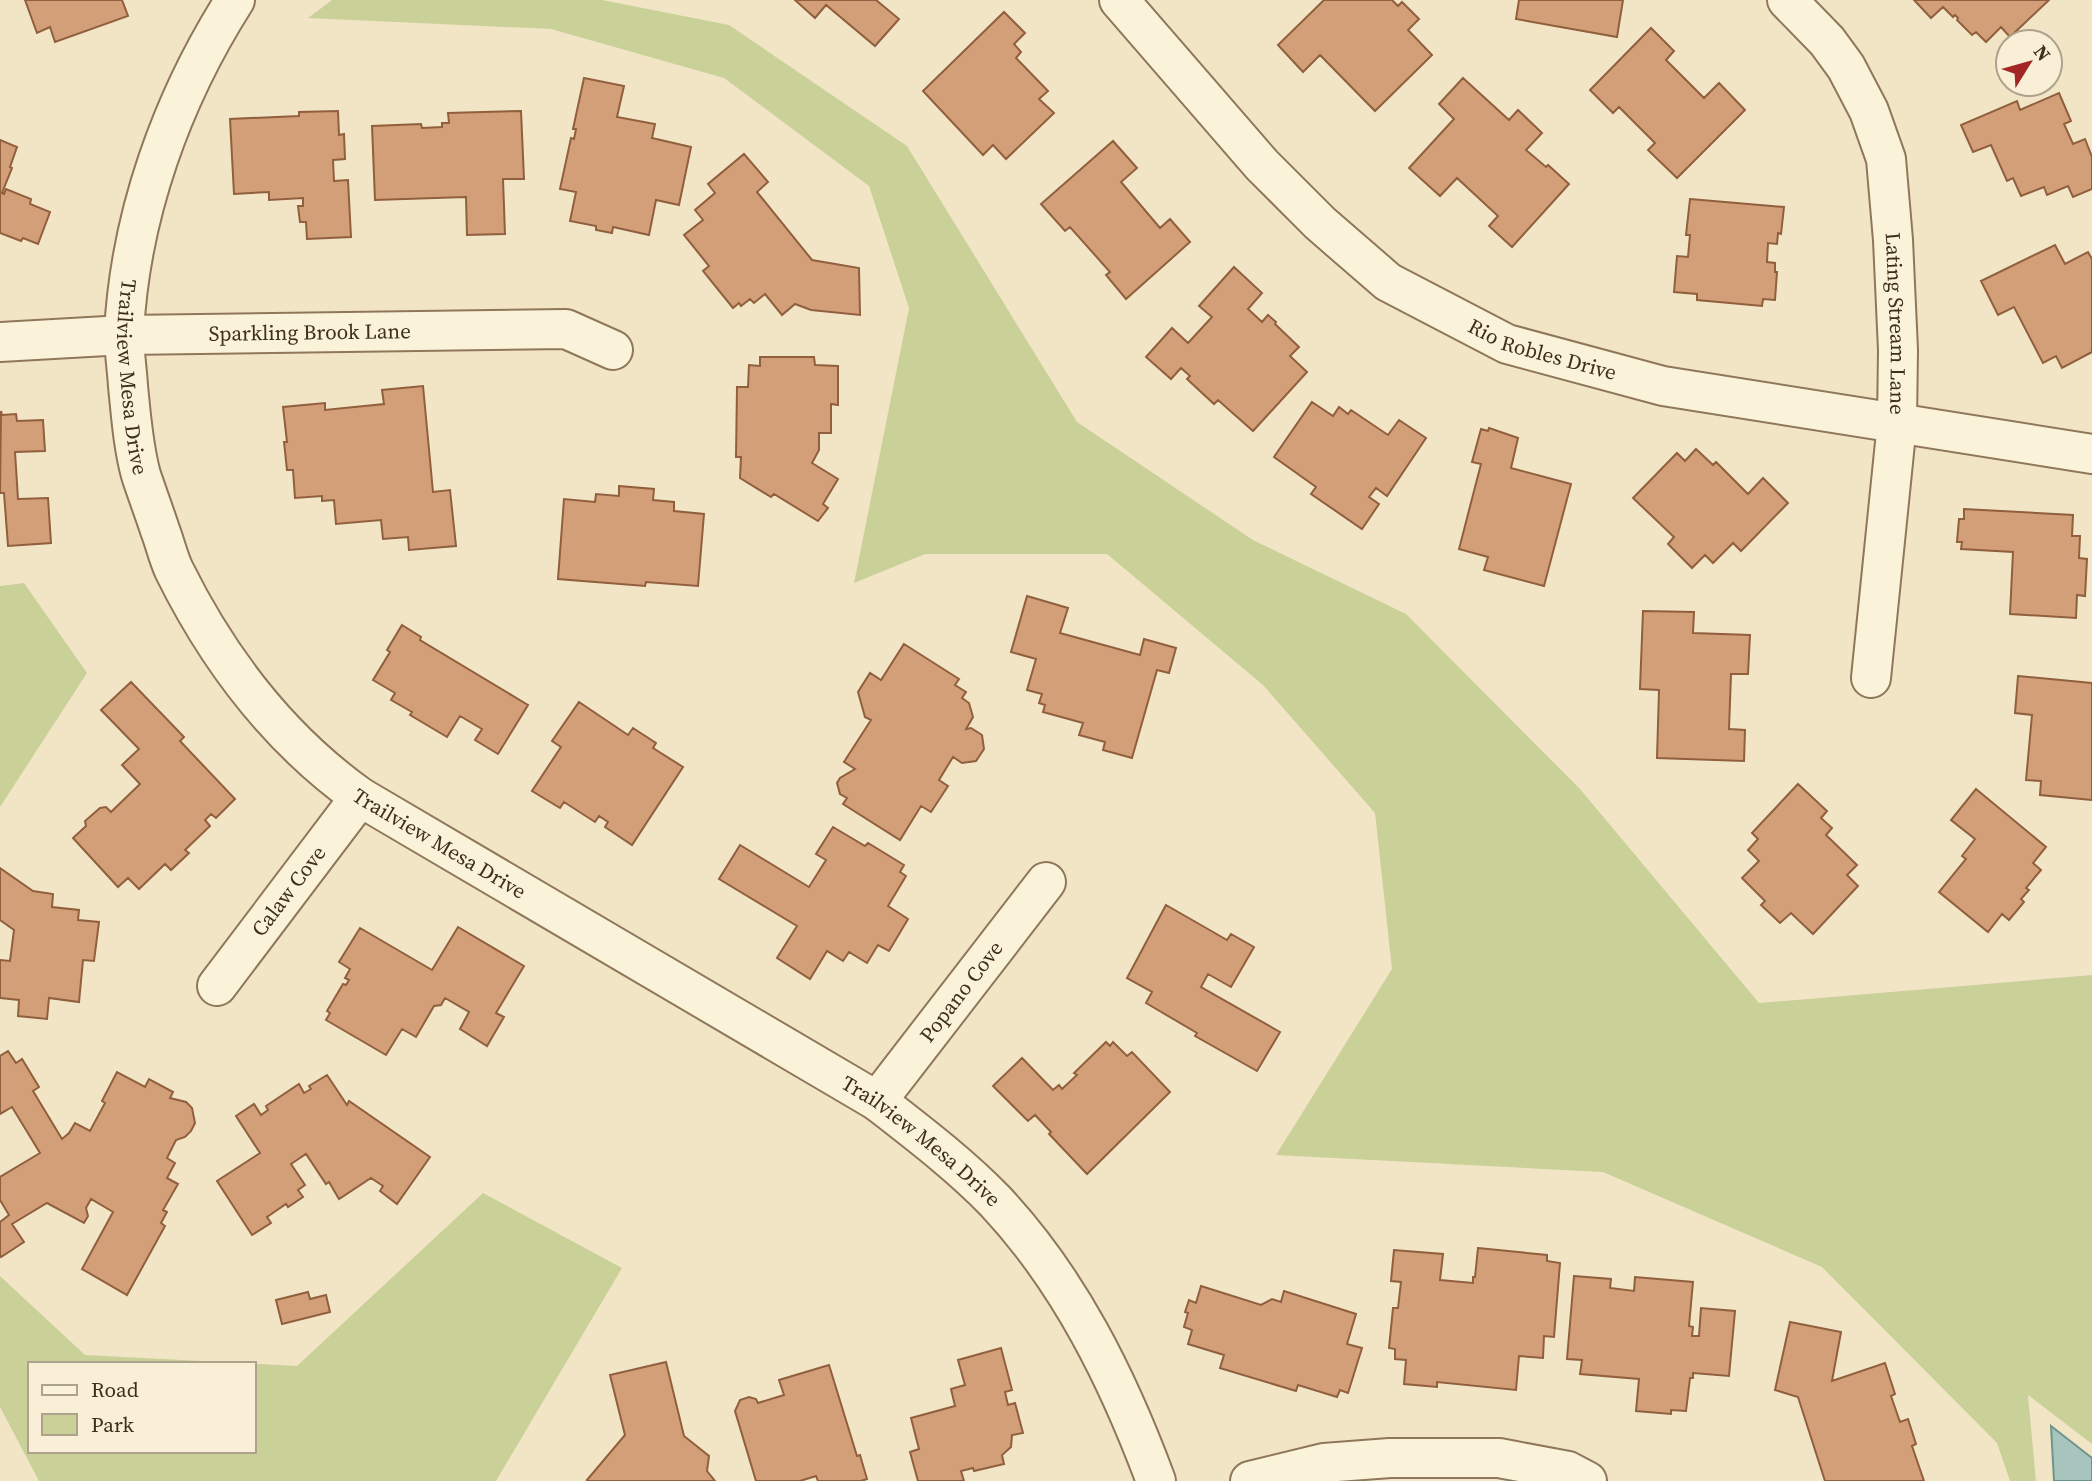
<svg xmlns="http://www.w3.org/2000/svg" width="2092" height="1481" viewBox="0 0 2092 1481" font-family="'Source Serif 4',serif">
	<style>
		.green { fill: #cad198; fill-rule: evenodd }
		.water { fill: #a7c5bd; stroke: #6d958b; stroke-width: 2 }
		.building { fill: #d39f79; stroke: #905f3d; stroke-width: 2 }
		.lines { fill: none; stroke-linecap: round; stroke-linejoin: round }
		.minor-casing { stroke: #8f7759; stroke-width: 42 }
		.minor { stroke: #fbf2da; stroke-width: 38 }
		.labels { text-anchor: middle; stroke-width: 6; stroke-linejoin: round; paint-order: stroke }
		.street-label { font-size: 21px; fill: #3e2e1e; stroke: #f8efd6 }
	</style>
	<rect width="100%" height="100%" fill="#f2e5c6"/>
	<!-- green -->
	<path class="green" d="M332,0H602L729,25L907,146L1077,422L1253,540L1406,614L1580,789L1759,1003L2092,975V1444L2028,1395L2036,1481H2010L1997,1443L1822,1267L1603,1172L1276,1155L1392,969L1375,813L1263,685L1107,554H925L854,583L909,308L869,186L724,78L551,29L308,18Z
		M24,583L87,673L0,807V586Z
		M483,1193L622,1268L496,1481H39L0,1407V1276L85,1355L297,1366ZM30,1364H254V1451H30Z"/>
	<!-- water -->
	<path class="water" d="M2051,1426L2092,1458V1481H2054Z"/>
	<!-- building -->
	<path class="building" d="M25,0H122L128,16L55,42L50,27L37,33Z
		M795,0H876L899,19L875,46L826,5L815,18Z
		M1324,0H1392L1398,6L1402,2L1419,19L1408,30L1432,55L1375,111L1320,55L1303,72L1278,45Z
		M1519,0H1623L1617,37L1516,19Z
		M1914,0H2049L2010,37L2001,27L1986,42L1976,32L1972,35L1957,20L1958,18L1955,15L1953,17L1943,7L1931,18Z
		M1004,12L1025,33L1014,44L1021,52L1016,58L1048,91L1039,99L1054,113L1006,159L993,145L983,155L923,91Z
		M1651,28L1674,51L1666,60L1704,98L1719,83L1745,110L1677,178L1648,150L1655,143L1619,107L1613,113L1590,90Z
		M584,78L624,86L617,117L655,124L652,138L691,147L679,205L656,200L649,235L613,227L612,233L596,230V226L570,221L576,192L560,189L571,138L574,139L576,129H573Z
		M1463,78L1509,120L1518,110L1542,133L1526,150L1546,167L1548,165L1569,184L1512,247L1489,226L1498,216L1457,178L1440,196L1409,168L1454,119L1439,104Z
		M2059,93L2071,121L2064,124L2073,144L2085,139L2092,157V189L2073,197L2068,186L2047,195L2044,187L2021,196L2013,178L2007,181L1991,145L1973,152L1961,125L2017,101L2020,110Z
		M338,111L339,135L344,134L345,159L333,160L334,181L348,180L351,237L307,239L306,222H300L298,206H303V198L269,200V192L234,194L230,119L299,116V112Z
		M521,111L524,179H503L505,234L467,235L466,197L375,200L372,126L421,124L422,128L442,127V123H449L448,113Z
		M0,140L17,147L10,167L12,168L2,193L4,194L6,189L31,199L30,204L50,212L38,244L23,238L21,241L0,233Z
		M1113,141L1137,168L1121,182L1160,228L1170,219L1190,242L1126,299L1106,275L1110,272L1070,227L1065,231L1041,204Z
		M744,154L768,182L757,192L812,260L859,268L860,315L811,310L795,304L782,315L765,294L754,303L750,299L741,306L739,303L733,308L703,271L709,266L684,235L703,220L695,210L715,193L708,184Z
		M1690,199L1784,207L1781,234L1778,233L1777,244L1768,243L1767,262L1775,263V272H1777L1775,300L1763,299L1762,306L1697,300V294L1674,292L1677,256L1688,257L1690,235H1686Z
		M2055,245L2065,264L2088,252L2092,259V352L2062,368L2056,356L2043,363L2014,307L1998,315L1981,281Z
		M1234,267L1262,293L1248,309L1262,322L1268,315L1276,322L1275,324L1299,347L1290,356L1307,372L1253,431L1218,400L1214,404L1187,379L1190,376L1181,368L1171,379L1146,357L1172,328L1188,343L1212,317L1199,306Z
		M760,357H814L815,365L838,366V405L831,404V433H819V450L812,463L838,479L823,504L828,508L818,521L774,494L771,497L740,478L741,457H736L737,387H748L749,365L760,366Z
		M423,386L433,492L450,490L456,546L409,550L408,537L383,539L381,520L336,524L334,500L322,501V496L295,498L293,470H287L284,442H287L283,407L325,403V410L384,404L382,390Z
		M1312,402L1333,416L1339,407L1348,414L1351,410L1388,435L1399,420L1426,438L1387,496L1376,488L1369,497L1379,504L1362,529L1311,494L1316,487L1274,457Z
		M1,411L2,415L16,414L17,421L43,420L45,451L15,452L18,499L48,498L51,543L8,546L4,493H0Z
		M1489,428L1518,438L1511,468L1571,484L1544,586L1484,570L1488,557L1459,549L1481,464L1472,462L1481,429L1488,431Z
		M1696,449L1713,465L1716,462L1748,494L1763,478L1788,503L1741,551L1733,543L1713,563L1705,555L1692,568L1668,544L1674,537L1633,498L1677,453L1685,461Z
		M619,486L654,489L653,500L674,502V511L704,514L698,586L646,582L645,586L558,579L564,499L595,502L596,494L619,496Z
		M1964,509L2073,515L2072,536H2080L2079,558L2087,559L2085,596L2077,595L2076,618L2010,614L2013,552L1961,549L1962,542H1957L1959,519H1964Z
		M1027,596L1068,608L1060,633L1140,655L1144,639L1176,648L1169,673L1157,670L1132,758L1103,750L1105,742L1079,735L1083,723L1043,712L1045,705L1039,703L1042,694L1027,690L1036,659L1011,652Z
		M1643,611L1694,612L1693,633L1750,635L1748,674H1731L1729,729L1745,730L1744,761L1657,758L1659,690L1640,689Z
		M402,625L421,637L420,640L528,705L498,754L475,740L482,729L460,716L447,737L410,715L412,712L391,700L395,693L373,680L390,652L387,650Z
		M904,644L959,679L955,685L966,692L962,698L969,703L973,717L966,729L971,728L982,735L984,749L976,761L962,763L953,757L939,780L948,786L931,812L921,806L900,840L843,804L847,798L840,794L837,783L840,778L855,769L844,762L871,720L865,717L858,692L870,673L881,680Z
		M2018,676L2092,683V800L2040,795L2041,781L2026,780L2032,715L2015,713Z
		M131,682L184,737L180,741L235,799L216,818L211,814L205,820L210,826L185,850L189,853L171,870L165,864L139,889L128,878L118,887L73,838L86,826L85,821L100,808L106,807L111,812L140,784L122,765L139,749L101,710Z
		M579,702L628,735L633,728L656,743L653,748L683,767L632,845L605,827L608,822L599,816L595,822L564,802L560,808L532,791L561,747L552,741Z
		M1798,784L1827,811L1821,818L1832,828L1826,835L1857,865L1847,875L1858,886L1813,934L1791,913L1780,923L1761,905L1765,901L1742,878L1759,861L1748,850L1758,839L1752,833Z
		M1976,789L2046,847L2033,863L2041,870L2026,888L2029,890L2021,899L2024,902L2009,920L2002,914L1988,932L1939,892L1966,859L1962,856L1975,839L1951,820Z
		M833,827L865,846L868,843L904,865L900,872L906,876L888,906L908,919L889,951L878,945L867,963L849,952L843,961L827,951L810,979L777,958L797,926L719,879L740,845L809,887L826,860L816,854Z
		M0,868L33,891L53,894L52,907L79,910L78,920L99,922L94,961L83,960L79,1002L49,998L47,1019L18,1016L19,1000L0,998V960L10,961L14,930L0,920Z
		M1166,905L1227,940L1231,934L1254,947L1231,987L1208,974L1201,987L1280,1032L1257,1071L1195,1036L1197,1033L1146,1003L1152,992L1127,978Z
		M458,927L524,966L496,1013L504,1017L487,1046L460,1029L469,1012L445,998L441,1005L434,1006L416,1037L402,1029L386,1055L326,1020L330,1013L327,1011L343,984L346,985L349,980L345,978L350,969L339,962L360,928L432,970Z
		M1106,1042L1110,1046L1113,1042L1127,1056L1132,1052L1170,1092L1087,1174L1049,1134L1051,1132L1035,1115L1028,1121L993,1086L1022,1058L1053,1090L1059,1085L1062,1089L1077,1075L1074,1073Z
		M8,1051L16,1063L22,1059L39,1087L33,1091L62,1139L69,1133L75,1123L90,1131L105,1103L102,1101L117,1072L145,1087L149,1079L173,1092L170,1098L186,1102L192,1108L195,1123L191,1131L185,1137L176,1140L167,1158L175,1163L167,1178L178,1184L163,1210L167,1212L161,1223L165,1226L127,1295L82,1269L113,1212L91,1199L86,1208L88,1216L84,1223L47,1203L12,1224L24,1242L1,1257L0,1255V1222L9,1215L0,1200V1177L40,1153L12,1107L0,1114V1056Z
		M327,1075L347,1105L349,1101L430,1157L397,1204L380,1191L383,1186L371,1178L339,1199L329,1182L326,1184L306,1154L291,1164L305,1185L298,1190L303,1197L288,1207L286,1204L267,1217L271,1223L252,1235L217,1181L260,1153L236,1116L254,1104L261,1115L268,1110L266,1106L299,1084L304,1093L311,1089L309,1086Z
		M1478,1248L1547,1255V1261L1560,1263L1554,1337L1544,1336L1543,1358L1519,1356L1516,1390L1437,1382V1387L1404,1384L1406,1360L1395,1359V1349L1389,1348L1393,1308H1398L1401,1282L1391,1281L1394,1250L1443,1254L1440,1280L1473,1283V1277H1475Z
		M1574,1276L1611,1279L1610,1288L1634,1291L1635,1277L1693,1282L1689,1326L1693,1327L1692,1336H1699L1701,1308L1735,1311L1729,1376L1693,1373V1378H1690L1686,1411L1671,1410V1414L1636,1411L1639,1379L1580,1374L1582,1360L1567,1359Z
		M1201,1286L1261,1305L1272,1299L1281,1302L1284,1291L1356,1314L1347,1344L1362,1348L1348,1393L1340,1390L1337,1397L1298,1385L1296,1391L1220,1368L1224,1355L1188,1344L1192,1330L1184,1327L1188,1313L1185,1312L1189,1300L1196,1303Z
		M308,1292L310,1299L326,1295L330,1312L282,1324L276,1300Z
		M1790,1322L1841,1332L1832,1381L1885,1363L1895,1394L1891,1396L1900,1422L1908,1419L1916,1444L1912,1446L1924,1481H1825L1798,1397L1775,1390Z
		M1001,1348L1012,1390L1005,1392L1008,1405L1015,1403L1023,1433L1012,1435L1011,1447L1002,1455L1004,1464L974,1471L973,1468L961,1471L964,1481H918L910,1452L919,1449L911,1418L955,1406L951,1389L965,1385L958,1360Z
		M666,1362L684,1436L709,1456L707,1471L715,1481H589L587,1480L625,1435L610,1375Z
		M829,1365L857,1456L860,1455L867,1479L861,1481H818L816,1476L800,1481H756L735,1411L740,1400L749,1397L756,1399L758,1403L784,1395L779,1380Z"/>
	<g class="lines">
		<defs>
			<g id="minor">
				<path id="s1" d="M235,0C172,99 130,215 124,333C124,350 127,369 128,386C131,415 133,446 141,475C147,493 154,512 160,530C165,543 168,557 174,570C218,659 279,739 360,797L877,1101C918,1133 959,1164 995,1201C1070,1281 1118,1379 1156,1481"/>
				<path id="s2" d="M1119,0L1262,165L1320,223L1388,282L1507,344L1663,386L2092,454"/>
				<path id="s3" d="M1787,0L1827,41L1846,67L1869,111L1886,159L1893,240L1898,350L1897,423L1871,678"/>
				<path id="s4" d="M0,342L124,335L566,329L613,350"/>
				<path id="s5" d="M217,986L360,797"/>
				<path id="s6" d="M877,1101L1046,882"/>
				<path d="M1250,1481L1324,1463L1390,1458H1499L1568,1471L1587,1481"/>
			</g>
		</defs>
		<!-- minor casing -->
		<use href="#minor" class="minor-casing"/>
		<!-- minor -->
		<use href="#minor" class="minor"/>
	</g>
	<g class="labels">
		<!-- street labels -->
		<g class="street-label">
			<text dy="7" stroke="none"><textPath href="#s3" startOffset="355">Lating Stream Lane</textPath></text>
			<text dy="7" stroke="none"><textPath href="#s4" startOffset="310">Sparkling Brook Lane</textPath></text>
			<text dy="7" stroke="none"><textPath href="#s2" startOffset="560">Rio Robles Drive</textPath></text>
			<text dy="7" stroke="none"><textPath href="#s1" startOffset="399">Trailview Mesa Drive</textPath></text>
			<text dy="7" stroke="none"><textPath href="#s1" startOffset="987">Trailview Mesa Drive</textPath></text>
			<text dy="7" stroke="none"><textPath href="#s5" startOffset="119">Calaw Cove</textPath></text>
			<text dy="7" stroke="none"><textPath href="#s6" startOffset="138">Popano Cove</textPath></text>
			<text dy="7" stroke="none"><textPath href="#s1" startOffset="1554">Trailview Mesa Drive</textPath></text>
		</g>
	</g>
	<!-- legend -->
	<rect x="28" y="1362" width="228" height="91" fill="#f8efd6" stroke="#aea28c" stroke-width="2"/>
	<rect x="42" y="1385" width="35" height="10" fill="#fbf2da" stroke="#aea28c" stroke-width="2"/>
	<text x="91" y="1397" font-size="21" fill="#3e2e1e">Road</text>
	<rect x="42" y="1414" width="35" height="21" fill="#cad198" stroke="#aea28c" stroke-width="2"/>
	<text x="91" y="1432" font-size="21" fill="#3e2e1e">Park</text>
	<!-- north arrow -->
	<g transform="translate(2029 63) rotate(53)"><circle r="33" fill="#f8efd6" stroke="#aea28c" stroke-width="2"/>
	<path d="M0-5L12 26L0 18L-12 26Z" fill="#a32524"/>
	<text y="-10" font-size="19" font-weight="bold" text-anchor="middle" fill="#3e2e1e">N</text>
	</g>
</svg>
